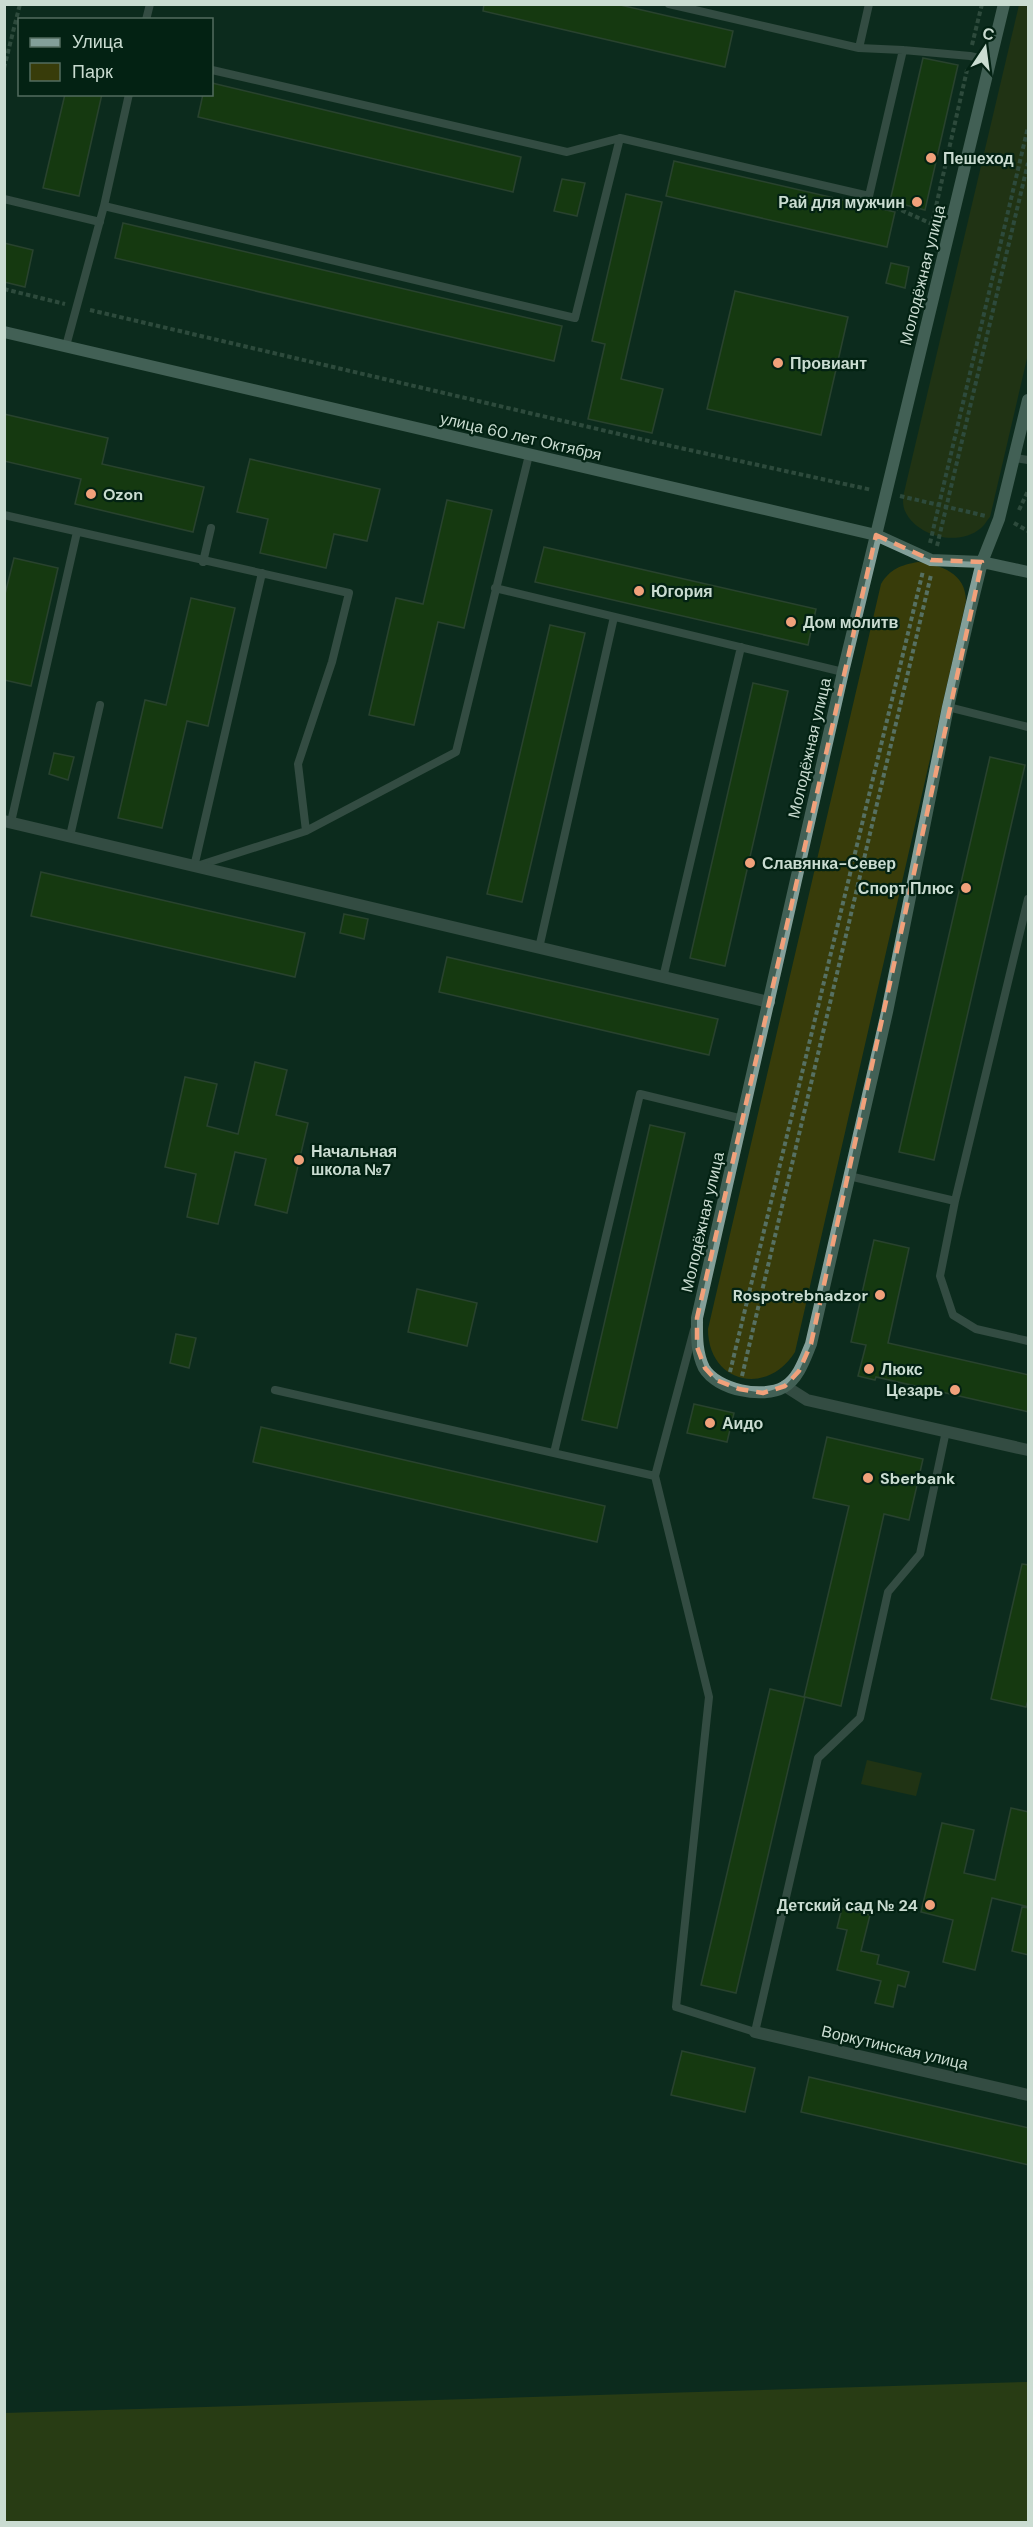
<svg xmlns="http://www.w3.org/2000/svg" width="1033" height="2527" viewBox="0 0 1033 2527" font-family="'DM Sans',sans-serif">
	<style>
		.green { fill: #383c0a }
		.forest { fill: #4b500b }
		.building { fill: #204a02; stroke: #4b5e44; stroke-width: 1.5 }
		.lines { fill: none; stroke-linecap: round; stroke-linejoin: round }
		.path { stroke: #567062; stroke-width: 4; stroke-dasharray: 4.5 3; stroke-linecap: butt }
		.lane { stroke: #62736f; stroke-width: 8 }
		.street { stroke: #62736f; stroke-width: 12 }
		.secondary { stroke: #839f99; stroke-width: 12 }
		.marked { fill: none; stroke: #f1a17b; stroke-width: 4.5; stroke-dasharray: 12 8; stroke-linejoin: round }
		.poi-dot { fill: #f1a17b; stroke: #032213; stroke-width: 2 }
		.labels { text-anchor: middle; stroke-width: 4.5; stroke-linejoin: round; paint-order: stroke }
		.poi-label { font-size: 16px; font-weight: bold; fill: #cadcd1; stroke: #032213; text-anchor: start }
		.street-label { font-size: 16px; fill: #cadcd1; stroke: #032213 }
	</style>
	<rect width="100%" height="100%" fill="#0d2c1d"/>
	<!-- green -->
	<path class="green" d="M1019,5H1028V354L990,517C987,520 984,526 981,528C959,547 917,537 905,511C903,507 903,501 903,497Z
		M918,562C941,565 966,573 966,601L795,1352C767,1397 708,1383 708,1329L881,584C890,569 901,565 918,562Z
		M867,1760L922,1773L916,1796L861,1784Z"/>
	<!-- forest -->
	<path class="forest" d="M1028,2382V2522H5V2413Z"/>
	<!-- building -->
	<path class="building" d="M484,4H616L733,31L725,67L483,11Z
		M923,58L958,65L925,210L890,201Z
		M212,83L521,157L513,192L198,117L203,94H212Z
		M65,94H102L79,196L43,188Z
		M674,161L895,212L887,247L666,196Z
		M562,179L585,183L577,216L554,211Z
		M626,194L662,202L621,379L663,389L652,433L588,419L605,344L592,341Z
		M123,223L562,326L554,361L115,258Z
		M4,243L33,250L25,287L4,282Z
		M891,263L909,267L905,288L886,283Z
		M735,291L848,317L821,435L707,409Z
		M4,414L108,438L102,464L204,487L193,532L75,504L81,479L4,461Z
		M250,459L380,489L367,541L334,534L326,568L260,553L268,519L237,512Z
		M447,500L492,510L464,628L438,622L414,725L369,715L396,598L423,604Z
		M544,547L816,609L808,645L535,582Z
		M14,558L58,568L31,686L4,680V598Z
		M191,598L235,608L208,726L187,721L162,828L118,818L145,700L166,705Z
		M550,625L585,633L522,902L487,894Z
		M753,683L788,691L725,966L690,958Z
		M54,753L74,757L68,780L49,774Z
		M990,757L1025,765L934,1160L899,1152Z
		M41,872L305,933L295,977L31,916Z
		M344,914L368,919L364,939L340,933Z
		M447,957L718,1019L709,1055L439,992Z
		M255,1062L287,1070L276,1115L308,1123L287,1213L255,1205L266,1159L235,1152L218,1224L187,1217L196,1174L165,1167L185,1077L217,1084L207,1126L238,1134Z
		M650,1125L685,1133L617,1428L582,1420Z
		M874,1240L909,1248L888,1343L1029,1375V1412L876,1377L875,1380L858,1376L866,1345L851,1342Z
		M417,1289L477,1303L467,1346L408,1332Z
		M176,1334L196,1338L189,1368L170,1363Z
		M694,1404L734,1413L727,1442L687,1433Z
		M261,1427L605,1506L597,1542L253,1462Z
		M827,1437L923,1459L909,1520L884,1514L841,1706L805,1697L736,1993L701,1985L770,1689L804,1697L849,1506L813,1498Z
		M1022,1564L1029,1565V1697L1026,1707L991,1699Z
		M1011,1808L1029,1812V1907L992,1898L975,1970L943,1962L953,1920L921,1912L942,1823L974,1830L964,1873L995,1880Z
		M1022,1907L1029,1908V1955L1012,1951Z
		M842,1908L870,1915L861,1951L879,1955L877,1964L909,1972L905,1987L898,1985L893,2007L875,2003L881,1981L837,1970L847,1930L837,1928Z
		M682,2051L755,2068L745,2112L671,2095Z
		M809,2077L1029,2128V2165L801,2112Z"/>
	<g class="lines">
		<!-- path -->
		<path class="path" d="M972,45L982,4
			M4,68L20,4
			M881,201L932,224L967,70
			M4,289L65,304
			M90,310L653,442L872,490
			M900,496L986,516
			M1019,510L1028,491
			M1014,523L1028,531
			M930,543L1028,127
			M937,546L1028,163
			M730,1372L923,571
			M742,1376L931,575"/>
		<!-- lane -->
		<path class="lane" d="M669,4L859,48L903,50L970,56L991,61
			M146,20L150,4
			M859,48L869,4
			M212,70L567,152L620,138
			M4,199L100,222
			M104,206L575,318L620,138L869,196L903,50
			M66,346L104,206L129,94
			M1015,458L1028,460
			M4,515L349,593L332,662L298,764L306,831
			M203,562L211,528
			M495,588L843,672
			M948,707L1028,727
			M11,822L77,532
			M70,836L100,705
			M197,866L306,831L456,752L529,455
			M194,867L262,573
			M1028,899L955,1201L940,1276L953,1315L976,1329L1028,1341
			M539,948L614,617
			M663,978L741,647
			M849,1176L955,1201
			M275,1390L655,1476L694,1330
			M554,1453L640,1094L743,1119
			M655,1476L709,1697L676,2007L755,2032L818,1758L860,1718L888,1592L920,1554L946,1431"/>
		<!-- street -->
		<path class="street" d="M4,821L769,1002
			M785,1386L807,1400L1028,1450
			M755,2032L1028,2095"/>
		<!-- secondary -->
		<path class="secondary" d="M1004,4L843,672L697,1318C697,1334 696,1352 704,1368C717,1390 763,1399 784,1387C799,1378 805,1358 811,1344L887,1012L948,707L971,607L982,562L999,519L1028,400
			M4,332L876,535L931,560L982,562L1028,572"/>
	</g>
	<!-- marked area -->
	<path d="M0 0H1033V2527H0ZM876,535L931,560L982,562L811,1344L799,1371L785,1386L763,1393L739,1389L716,1380L705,1368L697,1347V1318Z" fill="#0d2c1d" fill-opacity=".55" fill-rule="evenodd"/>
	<path class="marked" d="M876,535L931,560L982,562L811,1344L799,1371L785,1386L763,1393L739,1389L716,1380L705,1368L697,1347V1318Z"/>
	<!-- markers -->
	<g class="poi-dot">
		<circle cx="931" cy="158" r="6"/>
		<circle cx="917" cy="202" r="6"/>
		<circle cx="778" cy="363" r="6"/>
		<circle cx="91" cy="494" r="6"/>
		<circle cx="639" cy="591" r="6"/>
		<circle cx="791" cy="622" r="6"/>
		<circle cx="750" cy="863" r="6"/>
		<circle cx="966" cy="888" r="6"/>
		<circle cx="299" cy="1160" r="6"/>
		<circle cx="880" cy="1295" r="6"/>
		<circle cx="869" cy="1369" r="6"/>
		<circle cx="955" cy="1390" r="6"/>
		<circle cx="710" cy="1423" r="6"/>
		<circle cx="868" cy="1478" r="6"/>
		<circle cx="930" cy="1905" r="6"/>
	</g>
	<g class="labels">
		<!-- poi labels -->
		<g class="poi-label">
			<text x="943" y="164">Пешеход</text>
			<text x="905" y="208" text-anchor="end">Рай для мужчин</text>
			<text x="790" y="369">Провиант</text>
			<text x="103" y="500">Ozon</text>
			<text x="651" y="597">Югория</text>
			<text x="803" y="628">Дом молитв</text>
			<text x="762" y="869">Славянка-Север</text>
			<text x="954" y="894" text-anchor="end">Спорт Плюс</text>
			<text x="311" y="1157">Начальная<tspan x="311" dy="18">школа №7</tspan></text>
			<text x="868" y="1301" text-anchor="end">Rospotrebnadzor</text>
			<text x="881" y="1375">Люкс</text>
			<text x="943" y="1396" text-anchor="end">Цезарь</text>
			<text x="722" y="1429">Аидо</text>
			<text x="880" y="1484">Sberbank</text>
			<text x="918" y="1911" text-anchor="end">Детский сад № 24</text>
		</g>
		<!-- street labels -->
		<g class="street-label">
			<text transform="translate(922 275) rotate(-76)" y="6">Молодёжная улица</text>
			<text transform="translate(521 436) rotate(13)" y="6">улица 60 лет Октября</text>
			<text transform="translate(809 748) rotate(-77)" y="6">Молодёжная улица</text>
			<text transform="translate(702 1222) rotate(-77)" y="6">Молодёжная улица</text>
			<text transform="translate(895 2047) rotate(13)" y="6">Воркутинская улица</text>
		</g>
	</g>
	<!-- border -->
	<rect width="1033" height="2527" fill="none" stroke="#cadcd1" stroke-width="12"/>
	<!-- legend -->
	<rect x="18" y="18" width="195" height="78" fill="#032213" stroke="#536c5f" stroke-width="1.5"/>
	<rect x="30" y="38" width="30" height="9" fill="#839f99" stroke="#536c5f" stroke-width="1.5"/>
	<text x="72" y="48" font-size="18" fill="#cadcd1">Улица</text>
	<rect x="30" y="63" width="30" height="18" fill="#383c0a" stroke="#536c5f" stroke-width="1.5"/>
	<text x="72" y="78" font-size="18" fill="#cadcd1">Парк</text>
	<!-- north arrow -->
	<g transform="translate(985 48) rotate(13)" stroke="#032213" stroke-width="4.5" paint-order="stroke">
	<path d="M0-4.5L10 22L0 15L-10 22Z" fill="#cadcd1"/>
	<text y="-9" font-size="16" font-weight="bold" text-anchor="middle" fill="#cadcd1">С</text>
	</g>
</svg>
